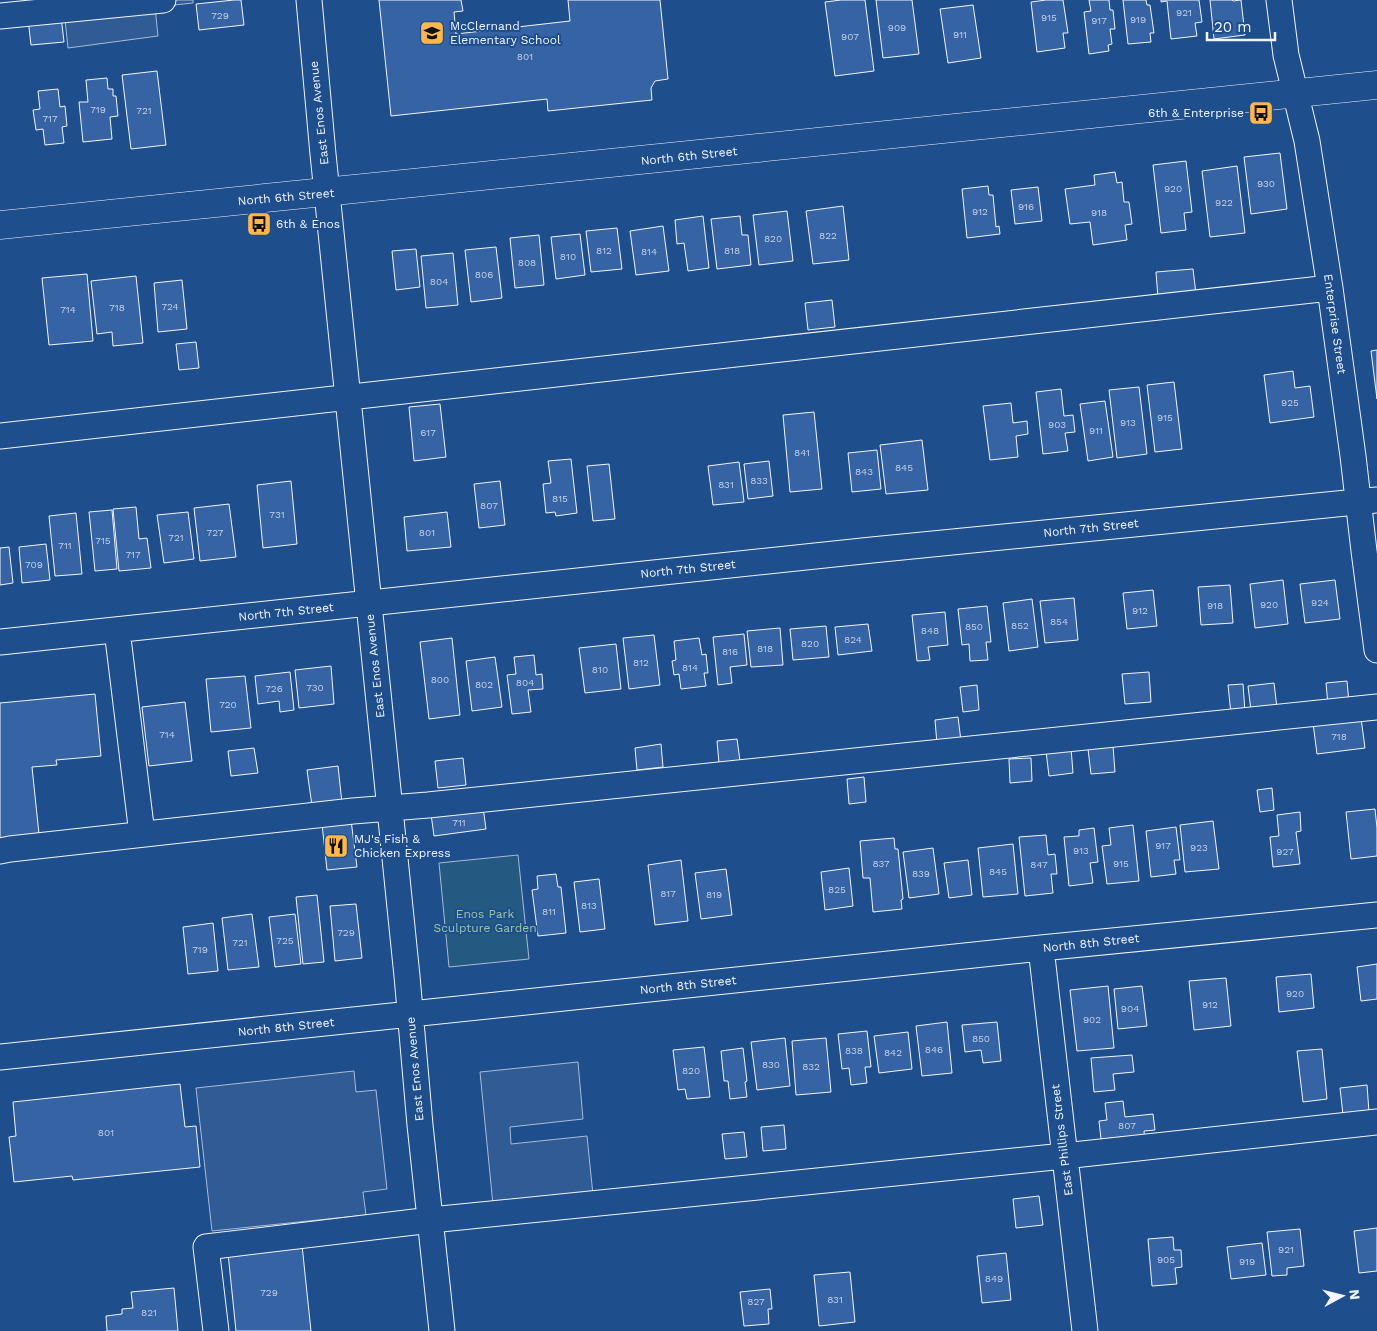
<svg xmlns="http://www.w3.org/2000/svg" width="1377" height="1331" viewBox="0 0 1377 1331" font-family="'Work Sans',sans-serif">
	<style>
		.green { fill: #245a82; stroke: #a8bbd7 }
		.parking { fill: #305b95; stroke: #a8bbd7 }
		.building { fill: #3563a3; stroke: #f2f6ff }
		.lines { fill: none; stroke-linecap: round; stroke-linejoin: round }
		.minor-casing { stroke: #f2f6ff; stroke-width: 27 }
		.major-casing { stroke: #f2f6ff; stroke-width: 29 }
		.minor { stroke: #1f4e8c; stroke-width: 25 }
		.major { stroke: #1f4e8c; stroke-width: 28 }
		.labels { text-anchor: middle; stroke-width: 4; stroke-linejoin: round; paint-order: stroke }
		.number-label { font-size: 10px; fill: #c3d1e8 }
		.poi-label { font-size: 12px; fill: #f2f6ff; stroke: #1f4e8c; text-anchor: start }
		.street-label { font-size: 12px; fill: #f2f6ff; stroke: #1f4e8c }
		.park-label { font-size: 12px; fill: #97c8a6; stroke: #1f4e8c }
	</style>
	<rect width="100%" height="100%" fill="#1f4e8c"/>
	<!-- green -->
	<path class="green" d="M518,855L529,959L449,967L439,863Z"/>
	<!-- parking -->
	<path class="parking" d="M63,0H193V3L155,7L158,36L68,48Z
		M578,1062L583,1119L510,1127L511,1144L587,1136L593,1195L493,1205L480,1072Z
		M354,1071L356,1092L376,1090L387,1189L363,1192L366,1215L212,1231L196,1088Z"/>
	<!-- building -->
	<path class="building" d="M234,0H241L244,25L199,30L196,4Z
		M379,0H461L463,11L454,12L456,34L570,21L568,0H660L668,79L655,81L651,88L652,100L548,111L547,99L391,116Z
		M841,0H865L874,71L835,76L825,2Z
		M876,0H912L919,54L883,58Z
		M1046,0H1063L1068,33H1063L1065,48L1037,52L1031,2Z
		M1089,0H1109L1110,10H1113L1115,29H1110L1112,44L1108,45L1109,51L1089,54L1084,12L1091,11Z
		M1123,0H1146L1147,5H1150L1154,33H1150L1151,42L1128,44Z
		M1161,0H1199L1202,22L1195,23L1197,36L1171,39L1167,1L1161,2Z
		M1210,0H1232L1233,1L1241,0L1245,35L1214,39Z
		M973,5L981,58L948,63L940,9Z
		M61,16L64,42L31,45L28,19Z
		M157,71L166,145L131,149L122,75Z
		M107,78L108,89H113V96H116L118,116L110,117L112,139L83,142L79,102H88L86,80Z
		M58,89L60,107L65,106L67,126L62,127L64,143L45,145L43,129L36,130L33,110L40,109L38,91Z
		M1280,153L1287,209L1251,214L1244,157Z
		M1186,161L1192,212L1184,213L1186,230L1161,233L1153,165Z
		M1237,166L1245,233L1210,237L1202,171Z
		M1115,172L1117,183L1122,182L1124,202H1129L1132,224L1125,225L1127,240L1093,245L1090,222L1070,224L1065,189L1095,185L1094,175Z
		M988,186L989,195H993L996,227L999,226L1000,234L967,238L962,189Z
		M1038,187L1042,221L1015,224L1011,190Z
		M843,206L849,260L813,264L806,211Z
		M787,211L793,261L759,265L753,215Z
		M703,216L709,268L688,271L684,243L677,244L675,220Z
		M740,216L742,235H748L751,265L717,269L711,219Z
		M663,226L669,271L636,275L630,231Z
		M617,228L622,269L591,272L586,231Z
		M580,234L585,275L556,279L551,237Z
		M539,235L544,285L515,288L510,238Z
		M496,247L502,298L471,302L465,250Z
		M416,249L420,287L396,290L392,251Z
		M453,253L458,305L426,308L421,256Z
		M1193,269L1196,294L1158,298L1156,272Z
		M87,274L93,341L49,345L42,278Z
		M136,276L143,343L113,346L112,332L97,334L91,281Z
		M182,280L187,329L158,332L154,283Z
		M832,300L835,327L808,330L805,303Z
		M196,342L199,368L179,370L176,344Z
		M1377,350V399L1371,351Z
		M1293,371L1295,388L1310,386L1314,417L1270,423L1264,375Z
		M1174,382L1182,449L1155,452L1147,385Z
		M1139,387L1147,454L1117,458L1109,390Z
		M1061,389L1064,416L1073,415L1075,432L1065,433L1068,451L1043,454L1036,392Z
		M1105,401L1113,457L1088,461L1080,404Z
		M1011,403L1013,423L1027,421L1028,434L1016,436L1018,457L990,460L983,406Z
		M440,404L446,457L414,461L409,407Z
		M814,412L822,489L790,492L783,415Z
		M922,440L928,490L886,494L880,445Z
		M877,450L881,489L852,492L848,453Z
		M571,459L577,513L556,516L555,512L546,513L543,484L551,483L548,461Z
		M769,461L773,496L748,499L744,464Z
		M739,462L744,502L713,505L708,466Z
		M609,464L615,519L593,521L587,466Z
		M291,481L297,544L263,548L257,485Z
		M500,481L505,525L479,528L474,484Z
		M229,504L236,557L200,561L194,508Z
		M136,507L139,539L147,538L151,568L119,571L113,509Z
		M112,510L117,569L95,571L89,512Z
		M188,512L194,559L164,563L157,515Z
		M447,512L451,547L407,551L404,517Z
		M76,513L82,574L55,576L49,516Z
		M46,544L50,580L22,583L19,547Z
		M9,547L13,583L0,585V548Z
		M1283,580L1288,624L1255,628L1250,584Z
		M1335,580L1340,619L1305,623L1300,584Z
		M1230,585L1233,623L1201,625L1198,587Z
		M1153,590L1157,626L1127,629L1123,593Z
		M1074,598L1078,640L1045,643L1040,601Z
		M1032,599L1038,647L1009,651L1003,603Z
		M987,606L991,642H986L988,660L970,661L969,644L962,645L958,609Z
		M945,612L948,645L928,647L930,660L917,661L912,615Z
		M868,624L872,651L838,655L835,627Z
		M826,626L829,657L793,660L790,629Z
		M780,628L783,665L751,667L747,631Z
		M744,634L747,665L730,667L732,683L718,685L713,637Z
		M654,635L660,685L629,689L623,638Z
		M452,638L460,715L429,719L420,642Z
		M699,638L702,655L706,654L708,673H704L706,686L681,689L679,674L674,675L672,661L676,660L674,641Z
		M616,644L621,689L585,693L579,648Z
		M534,655L536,675L542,674L543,689L528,690L531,712L512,714L507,675L516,674L514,657Z
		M495,657L502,707L472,711L466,661Z
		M331,666L334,704L299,708L295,670Z
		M290,672L294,710L280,712L279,701L258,704L255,676Z
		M1149,672L1151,702L1125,704L1122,674Z
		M245,676L251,728L211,732L206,679Z
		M1347,681L1349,703L1328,705L1326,683Z
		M1274,683L1277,708L1251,711L1248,686Z
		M1243,684L1245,712L1231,714L1228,685Z
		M977,685L979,710L963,712L960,687Z
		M95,694L101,756L56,760L57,765L32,767L39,834L0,838V703Z
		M185,702L192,761L149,766L142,707Z
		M958,717L961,741L937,744L935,720Z
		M1361,718L1365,748L1317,754L1313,723Z
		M737,739L740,761L719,763L717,741Z
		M661,744L663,767L637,770L635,748Z
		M1113,746L1115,772L1091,774L1088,749Z
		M254,748L258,773L231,776L228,751Z
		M1071,748L1073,773L1049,776L1046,751Z
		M463,758L466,785L438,788L435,761Z
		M1031,758L1032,781L1010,783L1009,759Z
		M338,766L342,803L312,806L307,770Z
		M864,777L866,802L849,804L847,779Z
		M1272,788L1274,810L1260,812L1257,790Z
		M483,807L486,829L434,836L431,814Z
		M1375,809L1377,828V856L1351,859L1346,812Z
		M1300,812L1301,831L1296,832L1300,864L1273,867L1270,837L1279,836L1277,815Z
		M351,820L357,867L327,870L322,824Z
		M1213,821L1219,869L1185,872L1180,825Z
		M1133,825L1139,881L1107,884L1102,846L1111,845L1109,828Z
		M1176,827L1180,860H1174L1176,874L1151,877L1146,831Z
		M1094,828L1098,862L1090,863L1093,883L1069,886L1064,837L1079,836V830Z
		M1046,835L1048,855L1055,854L1057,874H1051L1053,893L1025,896L1019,837Z
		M894,838L895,849H898L903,899L901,900L902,909L873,912L870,878H863L860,841Z
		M1013,844L1018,894L983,897L978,848Z
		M933,848L939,894L909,898L903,852Z
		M681,860L688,921L655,925L648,865Z
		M968,860L972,895L949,898L944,863Z
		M849,868L853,906L825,910L821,872Z
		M726,869L732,915L701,919L695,873Z
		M556,874L558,887H561L566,933L538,936L532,890L538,889L537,876Z
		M599,879L605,929L580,932L574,882Z
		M317,895L324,962L303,964L296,897Z
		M356,904L362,958L335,961L330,906Z
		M252,914L259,967L228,970L222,918Z
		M295,914L301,964L275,967L269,917Z
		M213,923L218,971L188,974L183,927Z
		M1377,964V999L1361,1001L1357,967Z
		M1311,974L1314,1008L1279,1012L1276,977Z
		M1226,978L1231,1026L1194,1030L1189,981Z
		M1108,986L1114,1048L1077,1051L1070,990Z
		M1142,986L1147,1026L1118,1029L1114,989Z
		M947,1022L952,1073L922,1076L916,1026Z
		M997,1022L1001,1061L983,1063L981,1050L965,1052L962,1025Z
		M867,1031L871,1067H865L867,1083L851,1085L849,1068L842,1069L838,1034Z
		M908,1032L912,1069L879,1073L874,1036Z
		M785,1038L790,1086L757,1090L751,1042Z
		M826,1038L831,1092L796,1095L792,1041Z
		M704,1047L710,1097L687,1099L685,1089L678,1090L673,1050Z
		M743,1048L747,1081L745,1082L747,1097L730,1099L728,1081H724L721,1051Z
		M1322,1049L1327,1099L1303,1102L1297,1051Z
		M1132,1055L1134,1072L1113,1074L1115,1090L1094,1092L1091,1058Z
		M180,1084L185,1127L196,1126L200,1167L73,1180L72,1176L14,1182L9,1137L16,1136L13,1102Z
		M1367,1085L1369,1112L1343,1115L1340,1088Z
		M1123,1101L1125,1117L1153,1114L1155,1130L1144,1131L1145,1143L1124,1145L1123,1137L1101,1139L1099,1121L1107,1120L1105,1103Z
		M784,1125L786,1149L763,1151L761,1127Z
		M744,1132L747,1157L725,1159L722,1134Z
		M1039,1196L1043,1225L1016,1228L1013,1199Z
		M1377,1228V1271L1359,1273L1354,1231Z
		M1300,1229L1304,1266L1287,1268V1275L1272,1276L1267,1232Z
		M1173,1237L1174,1250H1181L1182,1267L1175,1268L1177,1284L1152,1286L1148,1239Z
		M1262,1243L1266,1275L1231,1279L1227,1247Z
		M302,1245L311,1331H236L228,1253Z
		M1006,1253L1011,1300L982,1303L977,1256Z
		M850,1272L855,1322L819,1326L814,1275Z
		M174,1288L178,1331H107L106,1316L122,1314V1309L133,1308L131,1292Z
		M770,1289L772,1309H768L769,1324L744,1326L740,1292Z"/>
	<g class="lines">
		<defs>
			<path id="minor" d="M309,0L323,154L407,976L420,1125L442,1331
				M1279,0L1286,55L1307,141L1330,288L1353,456L1364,551L1377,650
				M0,16L163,0
				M0,436L1330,288
				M117,630L142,834
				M0,642L872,550L1377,500
				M0,851L10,849L353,811L428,805L1377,707
				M1041,948L1085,1331
				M0,1057L1041,948L1377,915
				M216,1331L206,1247L431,1220L1064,1156L1377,1122"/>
			<path id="major" d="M0,225L1377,85"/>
		</defs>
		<!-- minor casing -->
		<use href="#minor" class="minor-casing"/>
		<!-- major casing -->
		<use href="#major" class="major-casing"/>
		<!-- minor -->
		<use href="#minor" class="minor"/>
		<!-- major -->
		<use href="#major" class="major"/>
	</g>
	<!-- icons -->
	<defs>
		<symbol id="school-square" viewBox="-11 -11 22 22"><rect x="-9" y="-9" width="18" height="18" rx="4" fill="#ffb74d" stroke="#1f4e8c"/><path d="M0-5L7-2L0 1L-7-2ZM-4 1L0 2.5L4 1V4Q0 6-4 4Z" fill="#111"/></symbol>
		<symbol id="bus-square" viewBox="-11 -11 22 22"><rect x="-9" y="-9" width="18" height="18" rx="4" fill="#ffb74d" stroke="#1f4e8c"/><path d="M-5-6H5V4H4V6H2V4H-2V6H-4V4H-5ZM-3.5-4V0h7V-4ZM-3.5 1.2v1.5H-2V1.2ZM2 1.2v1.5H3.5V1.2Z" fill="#111"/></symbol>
		<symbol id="restaurant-square" viewBox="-11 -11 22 22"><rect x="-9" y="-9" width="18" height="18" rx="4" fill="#ffb74d" stroke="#1f4e8c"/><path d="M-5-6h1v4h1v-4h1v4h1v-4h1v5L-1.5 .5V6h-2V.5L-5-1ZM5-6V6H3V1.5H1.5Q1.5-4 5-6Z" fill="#111"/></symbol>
	</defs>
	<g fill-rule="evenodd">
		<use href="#school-square" x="418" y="19" width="28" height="28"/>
		<use href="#bus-square" x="1247" y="99" width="28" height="28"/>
		<use href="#bus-square" x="245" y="210" width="28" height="28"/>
		<use href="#restaurant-square" x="322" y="832" width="28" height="28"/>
	</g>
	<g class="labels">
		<!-- number labels -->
		<g class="number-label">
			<text x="1184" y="16">921</text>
			<text x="220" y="19">729</text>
			<text x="1049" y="21">915</text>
			<text x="1138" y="23">919</text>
			<text x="1099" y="24">917</text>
			<text x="897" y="31">909</text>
			<text x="960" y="38">911</text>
			<text x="850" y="40">907</text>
			<text x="525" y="60">801</text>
			<text x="98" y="113">719</text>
			<text x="144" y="114">721</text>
			<text x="50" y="122">717</text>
			<text x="1266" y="187">930</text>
			<text x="1173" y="192">920</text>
			<text x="1224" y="206">922</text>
			<text x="1026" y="210">916</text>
			<text x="980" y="215">912</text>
			<text x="1099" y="216">918</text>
			<text x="828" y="239">822</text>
			<text x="773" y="242">820</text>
			<text x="604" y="254">812</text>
			<text x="732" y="254">818</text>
			<text x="649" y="255">814</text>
			<text x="568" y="260">810</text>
			<text x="527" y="266">808</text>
			<text x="484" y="278">806</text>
			<text x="439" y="285">804</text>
			<text x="170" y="310">724</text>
			<text x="117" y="311">718</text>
			<text x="68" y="313">714</text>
			<text x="1290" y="406">925</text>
			<text x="1165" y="421">915</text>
			<text x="1128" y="426">913</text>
			<text x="1057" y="428">903</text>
			<text x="1096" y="434">911</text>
			<text x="428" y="436">617</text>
			<text x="802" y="456">841</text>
			<text x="904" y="471">845</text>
			<text x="864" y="475">843</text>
			<text x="759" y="484">833</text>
			<text x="726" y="488">831</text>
			<text x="560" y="502">815</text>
			<text x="489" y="509">807</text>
			<text x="277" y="518">731</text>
			<text x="215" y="536">727</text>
			<text x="427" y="536">801</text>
			<text x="176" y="541">721</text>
			<text x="103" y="544">715</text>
			<text x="65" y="549">711</text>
			<text x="133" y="558">717</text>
			<text x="34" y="568">709</text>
			<text x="1320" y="606">924</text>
			<text x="1269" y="608">920</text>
			<text x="1215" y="609">918</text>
			<text x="1140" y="614">912</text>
			<text x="1059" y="625">854</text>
			<text x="1020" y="629">852</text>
			<text x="974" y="630">850</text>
			<text x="930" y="634">848</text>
			<text x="853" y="643">824</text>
			<text x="810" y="647">820</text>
			<text x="765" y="652">818</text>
			<text x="730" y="655">816</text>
			<text x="641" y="666">812</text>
			<text x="690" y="671">814</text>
			<text x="600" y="673">810</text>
			<text x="440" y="683">800</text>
			<text x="525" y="686">804</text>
			<text x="484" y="688">802</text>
			<text x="315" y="691">730</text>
			<text x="274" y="692">726</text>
			<text x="228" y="708">720</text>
			<text x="167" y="738">714</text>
			<text x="1339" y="740">718</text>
			<text x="459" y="826">711</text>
			<text x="1163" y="849">917</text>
			<text x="1199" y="851">923</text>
			<text x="1081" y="854">913</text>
			<text x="1285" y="855">927</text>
			<text x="881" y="867">837</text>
			<text x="1121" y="867">915</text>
			<text x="1039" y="868">847</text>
			<text x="998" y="875">845</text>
			<text x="921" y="877">839</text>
			<text x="837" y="893">825</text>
			<text x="668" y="897">817</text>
			<text x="714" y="898">819</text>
			<text x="589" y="909">813</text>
			<text x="549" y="915">811</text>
			<text x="346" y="936">729</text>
			<text x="285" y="944">725</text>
			<text x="240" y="946">721</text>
			<text x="200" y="953">719</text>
			<text x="1295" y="997">920</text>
			<text x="1210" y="1008">912</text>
			<text x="1130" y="1012">904</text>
			<text x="1092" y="1023">902</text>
			<text x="981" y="1042">850</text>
			<text x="934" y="1053">846</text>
			<text x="854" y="1054">838</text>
			<text x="893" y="1056">842</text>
			<text x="771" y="1068">830</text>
			<text x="811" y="1070">832</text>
			<text x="691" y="1074">820</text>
			<text x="1127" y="1129">807</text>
			<text x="106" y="1136">801</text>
			<text x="1286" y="1253">921</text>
			<text x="1166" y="1263">905</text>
			<text x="1247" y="1265">919</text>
			<text x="994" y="1282">849</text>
			<text x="269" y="1296">729</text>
			<text x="835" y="1303">831</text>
			<text x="756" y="1305">827</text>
			<text x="149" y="1316">821</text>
		</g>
		<!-- poi labels -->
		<g class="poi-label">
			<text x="450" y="30">McClernand<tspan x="450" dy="14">Elementary School</tspan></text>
			<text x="1244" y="117" text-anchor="end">6th &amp; Enterprise</text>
			<text x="276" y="228">6th &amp; Enos</text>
			<text x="354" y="843">MJ's Fish &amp;<tspan x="354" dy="14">Chicken Express</tspan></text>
		</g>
		<!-- street labels -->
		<g class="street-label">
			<text transform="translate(319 113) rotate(-96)" y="4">East Enos Avenue</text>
			<text transform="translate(689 156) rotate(-6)" y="4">North 6th Street</text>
			<text transform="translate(286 197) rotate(-5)" y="4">North 6th Street</text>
			<text transform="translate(1335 324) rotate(82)" y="4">Enterprise Street</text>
			<text transform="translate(1091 528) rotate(-6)" y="4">North 7th Street</text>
			<text transform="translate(688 569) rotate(-6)" y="4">North 7th Street</text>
			<text transform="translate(286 612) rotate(-6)" y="4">North 7th Street</text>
			<text transform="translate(375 666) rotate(-96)" y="4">East Enos Avenue</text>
			<text transform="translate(1091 943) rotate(-6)" y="4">North 8th Street</text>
			<text transform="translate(688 985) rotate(-6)" y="4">North 8th Street</text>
			<text transform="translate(286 1027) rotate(-6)" y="4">North 8th Street</text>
			<text transform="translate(415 1069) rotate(-95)" y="4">East Enos Avenue</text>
			<text transform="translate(1062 1140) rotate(-97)" y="4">East Phillips Street</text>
		</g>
		<!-- park labels -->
		<g class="park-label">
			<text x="485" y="918">Enos Park<tspan x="485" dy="14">Sculpture Garden</tspan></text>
		</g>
	</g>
	<!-- north arrow -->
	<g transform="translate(1342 1296) rotate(83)" stroke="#1f4e8c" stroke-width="4" paint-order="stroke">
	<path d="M0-4L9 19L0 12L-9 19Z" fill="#f2f6ff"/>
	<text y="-8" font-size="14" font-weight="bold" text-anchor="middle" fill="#f2f6ff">N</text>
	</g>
	<!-- scale -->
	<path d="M1207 32v8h68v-8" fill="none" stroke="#f2f6ff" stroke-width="2.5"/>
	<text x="1214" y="32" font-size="15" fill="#f2f6ff" stroke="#1f4e8c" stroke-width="4" paint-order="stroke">20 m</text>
</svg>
